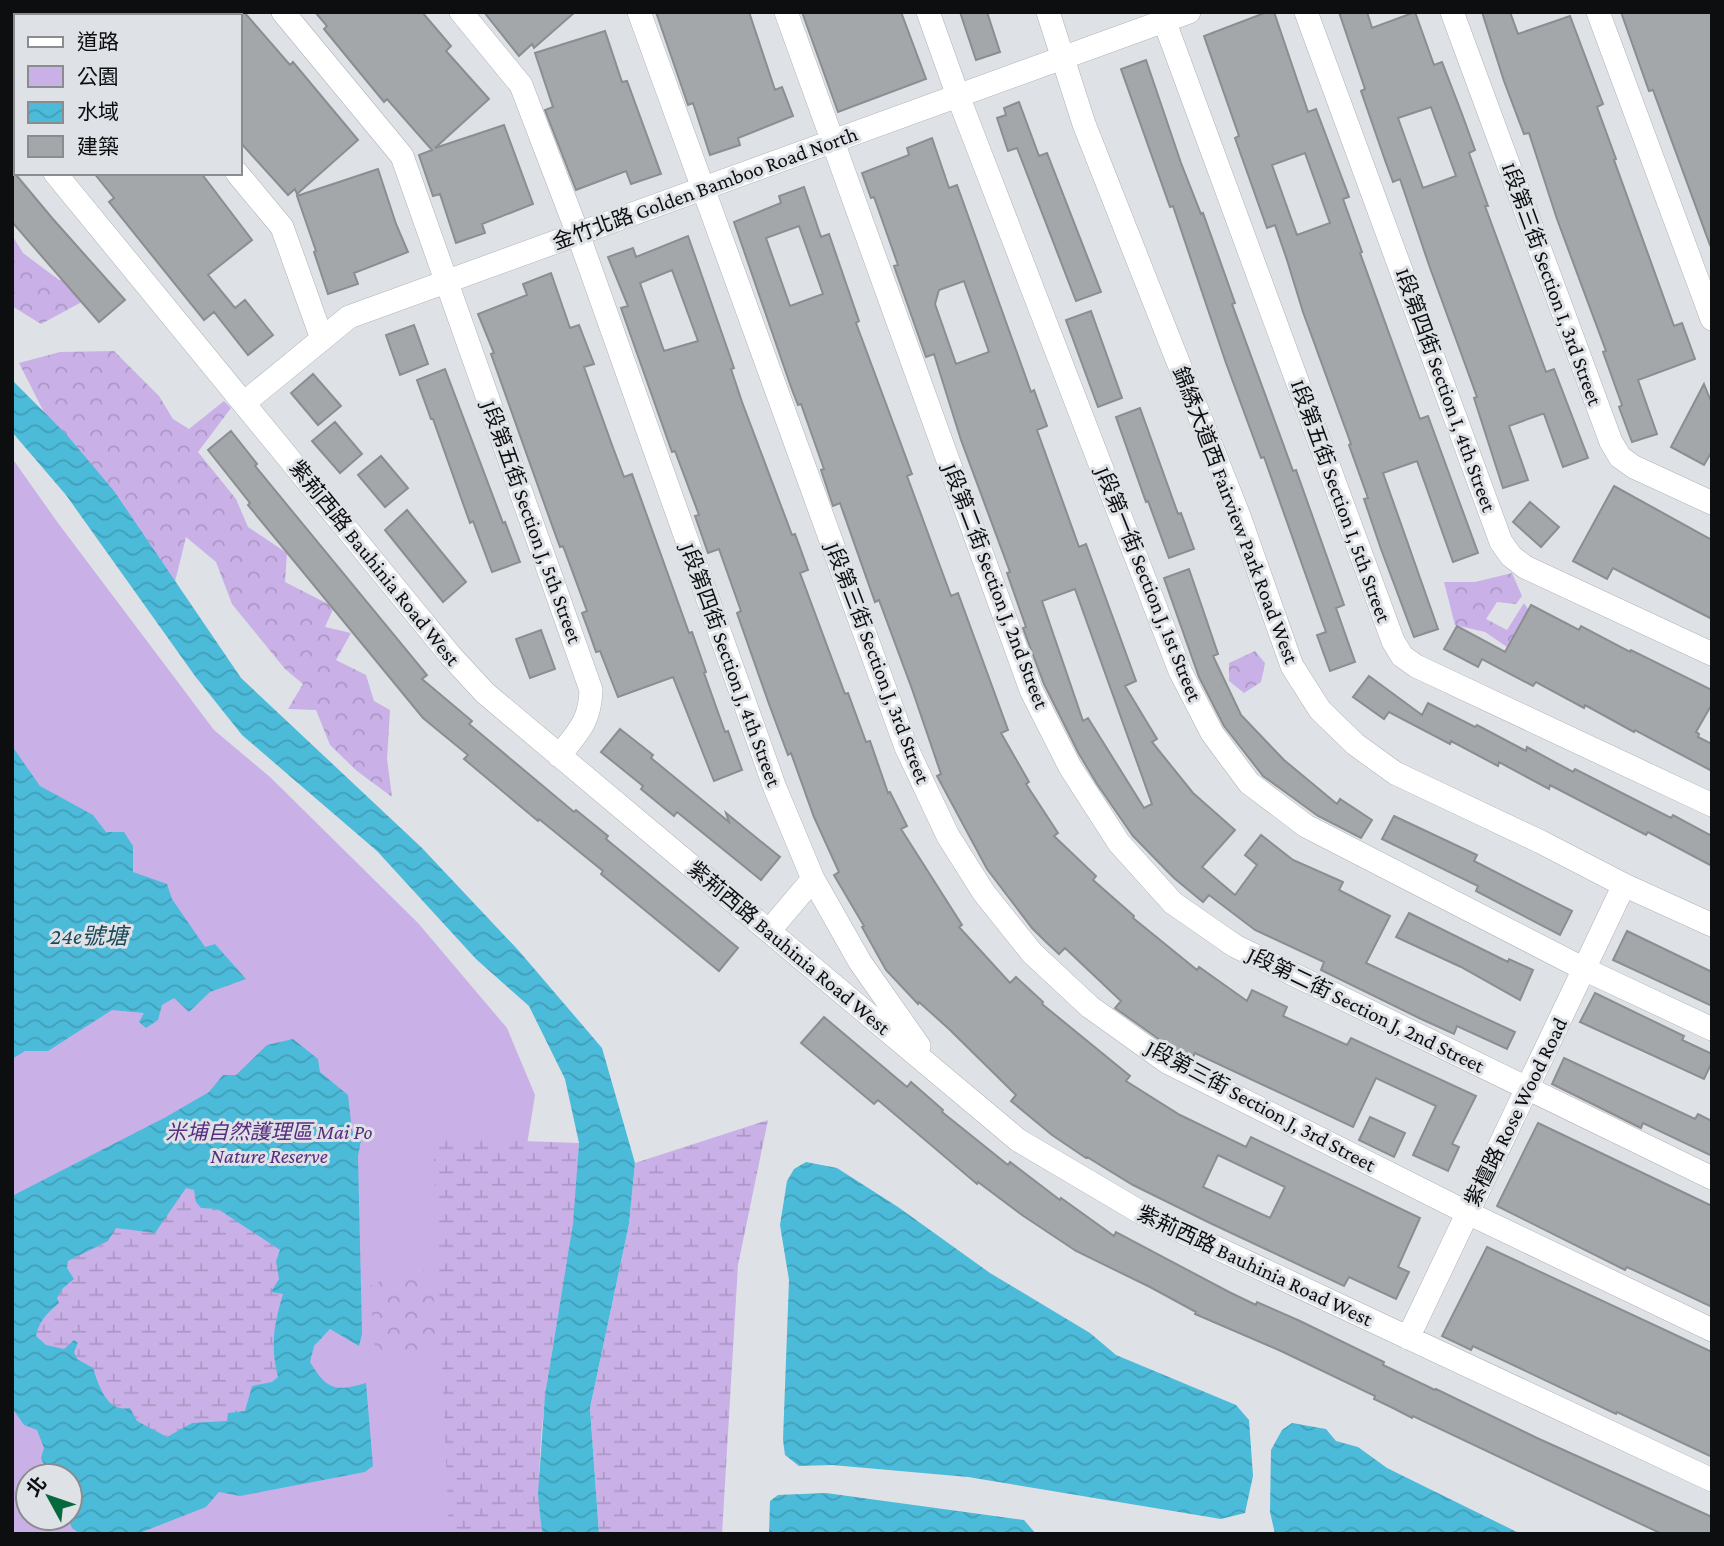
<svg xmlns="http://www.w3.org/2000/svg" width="1724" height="1546" viewBox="0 0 1724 1546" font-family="'Crimson Pro','Noto Sans TC',serif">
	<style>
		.green { fill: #c9b1e7; fill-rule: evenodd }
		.forest { fill: url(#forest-crowns) }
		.wetland { fill: url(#wetland-marsh) }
		.water { fill: url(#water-waves); fill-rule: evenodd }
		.building { fill: #a3a7aa; stroke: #8a8e91; stroke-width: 2; fill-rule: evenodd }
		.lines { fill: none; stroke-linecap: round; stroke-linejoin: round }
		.street-casing { stroke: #b0b2b6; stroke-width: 24 }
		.street { stroke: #fff; stroke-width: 23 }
		.labels { text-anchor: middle; stroke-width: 6; stroke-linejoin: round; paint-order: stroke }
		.street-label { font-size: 21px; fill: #0d0e0f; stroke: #dee1e5 }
		.park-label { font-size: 21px; font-style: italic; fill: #582d81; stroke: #dee1e5 }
		.water-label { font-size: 23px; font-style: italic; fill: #1a4957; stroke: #dee1e5 }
	</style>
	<defs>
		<pattern id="forest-crowns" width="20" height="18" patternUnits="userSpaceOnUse" patternTransform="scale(1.75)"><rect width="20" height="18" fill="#c9b1e7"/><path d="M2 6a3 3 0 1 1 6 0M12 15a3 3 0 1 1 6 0" fill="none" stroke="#ab97c5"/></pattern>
		<pattern id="wetland-marsh" width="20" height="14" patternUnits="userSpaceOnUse" patternTransform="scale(1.75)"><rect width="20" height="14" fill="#c9b1e7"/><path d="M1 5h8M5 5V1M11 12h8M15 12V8" fill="none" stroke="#ab97c5"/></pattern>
		<pattern id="water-waves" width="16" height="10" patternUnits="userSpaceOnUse" patternTransform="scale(1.75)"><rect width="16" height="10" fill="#4cbad9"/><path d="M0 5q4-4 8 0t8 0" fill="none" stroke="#419fb9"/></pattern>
	</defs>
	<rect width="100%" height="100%" fill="#dee1e5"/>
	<!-- green -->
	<path class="green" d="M12,458L58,523L214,730L270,777L418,923L507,1028L535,1095L513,1232L479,1534H12ZM28,1476H70V1518H28Z"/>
	<!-- forest -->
	<path class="forest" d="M12,235L23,253L59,280L93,272L91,297L41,324L12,306Z
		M114,351L159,396L173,419L189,429L224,401L231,408L198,452L236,499L248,527L287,553L285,582L334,607L325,627L351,633L336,660L366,675L374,701L390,710L387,759L392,797L357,771L330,745L316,710L288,709L303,684L285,669L232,604L216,562L186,537L172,594L58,440L19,363L60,352Z
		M1512,573L1522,596L1516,604L1497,602L1486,619L1507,630L1524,603L1531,614L1507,647L1485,632L1455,625L1444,582H1475Z
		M1255,651L1265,663L1261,682L1244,693L1229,681V663Z
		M417,1265L433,1278L435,1334L429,1356L375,1350L370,1286Z"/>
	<!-- wetland -->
	<path class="wetland" d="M768,1120L738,1265L722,1534H599L590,1408L629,1224L635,1163Z
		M433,1138L579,1143C577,1171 577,1200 573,1228C558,1329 531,1431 542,1534H449Z
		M186,1188L194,1190L196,1201L201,1207L218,1208L280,1250L276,1261L279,1279L271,1292L283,1294C274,1325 270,1346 278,1377L272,1382L252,1386L245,1412L227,1421L192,1423L167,1437L137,1421L122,1410L111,1406L99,1384L93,1368L77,1359L74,1352L78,1343L74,1341L64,1349L46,1345L36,1336C39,1321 47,1313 59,1303L57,1298L63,1288L74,1279L67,1268L68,1261L108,1241L115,1228L179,1194Z"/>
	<!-- water -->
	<path class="water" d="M12,380L66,434L114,491L241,678L422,848L519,951L602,1048L635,1163L629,1224L590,1408L599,1534H542L538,1494L545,1395L573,1224L579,1143L565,1079L529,1006L476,959L377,851L242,735L195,676L66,495L12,432Z
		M12,746L40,786L93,815L106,832H124L133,846V872L167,884L172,899L205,947L215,944L246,979L210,992L189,1012L174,998L162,1005L158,1020L146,1028L139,1022L144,1013L112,1010L48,1051H25L12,1059Z
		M293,1039L318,1059L320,1072L348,1095L352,1131L361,1141L358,1156L362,1334L359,1346L330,1329L314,1346L310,1362C327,1390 335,1392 366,1383L373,1466L365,1472L240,1496L219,1492L206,1507L137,1534H80L72,1528L68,1518H70V1476H49L41,1458L44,1448L37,1430L24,1425L12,1408V1196L166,1117L209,1092L223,1075H236L267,1045ZM186,1188L194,1190L196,1202L201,1208L218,1209L280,1250L276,1261L279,1279L271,1292L283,1294C274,1325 270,1345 278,1377L272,1382L252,1386L245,1411L228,1413L227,1421L192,1423L167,1437L137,1421L130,1408C107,1413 99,1386 93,1368L77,1359L74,1352L78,1343L74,1340L64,1349L46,1345L36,1336C39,1321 47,1313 59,1303L57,1298L63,1288L74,1279L67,1268L68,1261L108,1241L116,1228L155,1233Z
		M806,1162L837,1168L898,1207L990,1273L1090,1333L1116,1355L1236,1405L1249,1420L1253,1476L1245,1513L1221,1519L968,1477L832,1465L799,1466L785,1455L783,1440L789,1280L780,1225L787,1181L794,1169Z
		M1292,1423L1326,1429L1336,1441L1358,1447L1387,1468L1521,1534H1275L1270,1512L1271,1450L1282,1430Z
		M826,1493L1024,1520L1036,1534H769L770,1501L778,1495Z"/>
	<!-- building -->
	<path class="building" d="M240,12H244L290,65L293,62L358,140L297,194L295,189L288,195L240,142Z
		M315,12H422L451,46L446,51L489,99L435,148L504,125L533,204L482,224L485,233L456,243L440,194L433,196L419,155L432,150L387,99L384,102L356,68L324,29L327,26Z
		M484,12H575L534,48L532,44L519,56Z
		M656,12H749L775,90L782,87L793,116L738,138L740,145L710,155L693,103L688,105Z
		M802,12H901L926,79L838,112Z
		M960,12H987L1000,52L976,60Z
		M1267,12H1274L1308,112L1316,109L1349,197L1343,199L1362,252L1360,253L1420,419L1428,416L1478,553L1453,562L1417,461L1383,473L1438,629L1414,637L1381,549L1364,499L1368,498L1349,445L1351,444L1303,312L1287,260L1275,225L1267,228L1235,138L1239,136L1204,36ZM1305,153L1330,223L1297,235L1272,165Z
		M1339,12H1367L1372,28L1415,12L1434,65L1442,62L1462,114L1475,150L1469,153L1488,206H1485L1546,372L1554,369L1588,458L1563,467L1544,414H1542L1509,426L1528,480L1503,488L1474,398L1477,397L1429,265L1400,179L1393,182L1386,163L1361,91L1365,89ZM1431,107L1456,176L1423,188L1398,118Z
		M1482,12H1510L1518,34L1570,16L1603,104L1597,107L1616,159L1614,160L1674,326L1682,323L1695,359L1638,380L1657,434L1632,442L1619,407L1622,405L1603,352L1606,351L1557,219L1529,133L1524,134L1504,81Z
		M1621,12H1712V244L1710,245L1653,90L1649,91Z
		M605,31L622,82L627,81L661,174L631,184L626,171L576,190L545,110L553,107L535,53Z
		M1146,60L1181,163L1201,214L1203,213L1235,303L1232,304L1293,471L1296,470L1344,605L1336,608L1355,662L1330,671L1317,635L1326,632L1264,457L1261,458L1226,363L1173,206L1170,207L1121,69Z
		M1019,102L1039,156L1047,153L1101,292L1076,301L1017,148L1008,151L997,118L1006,115L1004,108Z
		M932,138L949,188L957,185L1031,392L1034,390L1047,426L1037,430L1079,547L1086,544L1136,681L1125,686L1157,739L1152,742L1193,793L1235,830L1202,867L1235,895L1257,865L1245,855L1261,835L1293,860L1343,882L1339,890L1390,916L1366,963L1515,1032L1507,1049L1457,1026L1454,1034L1419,1018L1321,970L1324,962L1255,930L1209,895L1203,902L1174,878L1133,836L1097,784L1079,754L1044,684L1023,628L1026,627L1007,573L1010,572L961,440L934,354L926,357L894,266L898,265L874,197L871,198L862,173L909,155L907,148ZM964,281L989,352L956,364L935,304L939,290ZM1075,589L1152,804L1144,808L1088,718L1083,721L1042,601Z
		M378,169L396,224L408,252L354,273L358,284L328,294L314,252L316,251L297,196Z
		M12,170L52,218L125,300L99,322L12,222Z
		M94,173H201L252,240L208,275L235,308L245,300L273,335L248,355L214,312L204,320L109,202L114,198Z
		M804,187L821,237L829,234L859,321L856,323L912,474L907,476L937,558L951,596L958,593L1008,730L1001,733L1029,782L1026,784L1058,833L1054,836L1096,876L1093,880L1134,916L1133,918L1197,970L1199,967L1247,1001L1252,990L1287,1007L1283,1016L1347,1045L1351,1038L1476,1096L1452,1144L1459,1147L1448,1171L1413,1155L1436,1106L1376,1078L1353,1127L1195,1053L1192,1059L1174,1050L1115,1008L1121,1001L1065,948L1059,954L1045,941L1032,928L987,869L937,776L941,774L912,689L879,600L875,602L840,503L833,506L821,470L824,469L801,404L798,405L791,387L734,222L781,203L779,196ZM799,226L823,294L790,306L766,238Z
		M688,236L734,368L731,369L742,402L792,535L795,534L808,570L800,573L845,694L848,693L866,742L870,741L888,793L890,792L907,826L901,829L962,925L959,927L1010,983L1016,977L1043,1002L1042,1004L1130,1076L1126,1081L1180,1115L1246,1147L1251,1137L1420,1218L1398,1267L1409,1272L1396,1299L1349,1277L1344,1286L1210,1223L1133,1185L1087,1157L1086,1158L1052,1135L1011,1101L1016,1095L949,1029L919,1002L918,1004L886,970L862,927L864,926L834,875L839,872L814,817L791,753L788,755L769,704L737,613L741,611L719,549L708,553L695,516L699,515L675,451L672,452L621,308L628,306L608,257L633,248L636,257ZM672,270L698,341L664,351L640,283ZM1218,1155L1285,1187L1270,1218L1203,1187Z
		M551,273L570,328L579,325L594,364L584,367L612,445L624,477L632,474L689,633L692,632L706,672L704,673L725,732L728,731L742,770L714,781L673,677L618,697L600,651L596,652L589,632L582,613L587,611L563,546L560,547L553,528L491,354L494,353L478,314L527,295L523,284Z
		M1091,311L1122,398L1098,407L1066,320Z
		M414,325L428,364L400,375L386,335Z
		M445,369L503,523L505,522L520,562L492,572L473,521L470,523L433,419H431L417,380Z
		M313,374L341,406L318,425L291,393Z
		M1704,384L1712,404V451L1704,465L1671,447Z
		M1140,408L1178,514L1181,513L1194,549L1169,558L1148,501L1146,502L1116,417Z
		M335,422L362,454L340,473L312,441Z
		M231,431L257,464L255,466L427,675L422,679L472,721L469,724L574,812L576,810L608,836L606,839L738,948L719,971L601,874L603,871L539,819L538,821L464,759L468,755L423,718L248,505L250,503L208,450Z
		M381,456L408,488L385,507L358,475Z
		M1614,486L1712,540V619L1613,568L1607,579L1573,561Z
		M1530,502L1559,527L1541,547L1513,522Z
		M407,510L466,582L443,602L385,530Z
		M1189,569L1218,654L1213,656L1241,715L1284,760L1337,804L1340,799L1372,820L1361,838L1318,816L1263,776L1224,726L1199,677L1164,578Z
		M1531,605L1579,630L1581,626L1630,652L1631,650L1712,690V704L1696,732L1699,734L1698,737L1712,744V771L1635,730L1634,732L1585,705L1584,708L1536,682L1533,686L1482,659L1478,667L1444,649L1457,626L1505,652Z
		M541,630L555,669L530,678L516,639Z
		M1369,676L1422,715L1428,703L1475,727L1477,725L1526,751L1527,747L1573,772L1575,769L1671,818L1673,815L1712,836V866L1648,832L1646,835L1550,785L1549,789L1499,762L1498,766L1451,741L1450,744L1389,712L1384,719L1353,697Z
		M620,729L653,755L651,758L729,822L726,813L780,857L761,880L677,812L674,816L641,789L643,786L601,752Z
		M1394,816L1477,855L1474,861L1572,911L1560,935L1476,891L1478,886L1382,839Z
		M1409,913L1508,962L1509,959L1533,970L1520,1000L1461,967L1396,937Z
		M1627,931L1712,972V1006L1613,960Z
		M1595,993L1684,1036L1682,1040L1712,1054V1062L1704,1079L1580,1022Z
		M824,1017L907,1087L911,1082L943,1110L942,1112L1008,1165L1010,1162L1060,1200L1061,1198L1114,1236L1116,1232L1229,1292L1256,1305L1257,1302L1300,1321L1384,1362L1383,1365L1435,1390L1436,1389L1537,1438L1712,1517V1534H1662L1413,1416L1412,1418L1393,1408L1374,1399L1375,1396L1281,1351L1195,1314L1196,1312L1150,1287L1076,1251L1022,1215L978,1182L977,1184L878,1100L874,1104L801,1043Z
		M1564,1058L1695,1119L1698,1114L1712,1121V1156L1643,1123L1641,1128L1552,1084Z
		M1370,1117L1405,1133L1394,1157L1359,1140Z
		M1538,1123L1712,1206V1307L1627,1267L1625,1270L1497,1206Z
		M1487,1247L1712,1352V1457L1617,1412L1616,1414L1473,1346L1471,1350L1442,1336Z"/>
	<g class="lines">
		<defs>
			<path id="street" d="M105,12L108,16
				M283,12L402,156L591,690C590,722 578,732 559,756
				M461,12L521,85L578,234L775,788L813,879L860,962L919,1046
				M639,12L906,747L948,836L984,893L1032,953L1090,1007L1167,1062L1468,1213L1712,1330
				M786,12L1031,690L1070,767L1119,843L1173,903L1235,946L1712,1178
				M928,12L958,96L1180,671L1212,733L1249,783L1306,826L1584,969L1712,1029
				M1048,12L1084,124L1239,516L1292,666L1320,710L1355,744L1395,773L1541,842L1624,885L1712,925
				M1161,12L1393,641L1402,656L1416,666L1712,805
				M1306,12L1501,542L1511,556L1525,567L1712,654
				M1452,12L1611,442L1620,457L1634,467L1712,503
				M1598,12L1712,319
				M12,121L16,125
				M55,173L450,655L485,693L1018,1140L1140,1212L1712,1480
				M237,173L282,227L322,339
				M244,403L349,317L1189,12
				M769,931L813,879
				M1408,1338L1624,885"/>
		</defs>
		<!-- street casing -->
		<use href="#street" class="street-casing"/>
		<!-- street -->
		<use href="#street" class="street"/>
	</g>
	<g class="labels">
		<!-- street labels -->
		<g class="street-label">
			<text transform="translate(705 188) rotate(-20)" y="7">金竹北路 Golden Bamboo Road North</text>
			<text transform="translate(1552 284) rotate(70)" y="7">I段第三街 Section I, 3rd Street</text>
			<text transform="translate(1446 390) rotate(70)" y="7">I段第四街 Section I, 4th Street</text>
			<text transform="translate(1341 501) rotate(70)" y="7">I段第五街 Section I, 5th Street</text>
			<text transform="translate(1236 515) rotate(69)" y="7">錦綉大道西 Fairview Park Road West</text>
			<text transform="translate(532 522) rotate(70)" y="7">J段第五街 Section J, 5th Street</text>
			<text transform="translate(375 563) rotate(51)" y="7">紫荊西路 Bauhinia Road West</text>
			<text transform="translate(1149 584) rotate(68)" y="7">J段第一街 Section J, 1st Street</text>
			<text transform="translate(996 586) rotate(69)" y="7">J段第二街 Section J, 2nd Street</text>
			<text transform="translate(878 663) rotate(69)" y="7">J段第三街 Section J, 3rd Street</text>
			<text transform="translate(731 665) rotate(70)" y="7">J段第四街 Section J, 4th Street</text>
			<text transform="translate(789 948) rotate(40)" y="7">紫荊西路 Bauhinia Road West</text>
			<text transform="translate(1366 1010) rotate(26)" y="7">J段第二街 Section J, 2nd Street</text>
			<text transform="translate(1261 1106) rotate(28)" y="7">J段第三街 Section J, 3rd Street</text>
			<text transform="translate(1516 1112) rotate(-64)" y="7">紫檀路 Rose Wood Road</text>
			<text transform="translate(1255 1266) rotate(25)" y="7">紫荊西路 Bauhinia Road West</text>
		</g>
		<!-- park labels -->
		<g class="park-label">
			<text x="269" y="1139">米埔自然護理區 Mai Po<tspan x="269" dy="24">Nature Reserve</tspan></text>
		</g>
		<!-- water labels -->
		<g class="water-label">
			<text x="89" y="944">24e號塘</text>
		</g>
	</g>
	<!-- border -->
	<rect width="1724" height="1546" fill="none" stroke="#0d0e0f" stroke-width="28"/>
	<!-- legend -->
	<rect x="14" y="14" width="228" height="161" fill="#dee1e5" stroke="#8a8d8f" stroke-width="2"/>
	<rect x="28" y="37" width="35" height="10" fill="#ffffff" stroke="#8a8d8f" stroke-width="2"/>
	<text x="77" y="49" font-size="21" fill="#0d0e0f">道路</text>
	<rect x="28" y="66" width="35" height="21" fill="#c9b1e7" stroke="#8a8d8f" stroke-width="2"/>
	<text x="77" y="84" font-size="21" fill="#0d0e0f">公園</text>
	<rect x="28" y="102" width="35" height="21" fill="url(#water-waves)" stroke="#8a8d8f" stroke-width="2"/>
	<text x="77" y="119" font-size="21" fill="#0d0e0f">水域</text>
	<rect x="28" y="136" width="35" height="21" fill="#a3a7aa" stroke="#8a8d8f" stroke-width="2"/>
	<text x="77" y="154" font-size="21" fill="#0d0e0f">建築</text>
	<!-- north arrow -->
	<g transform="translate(49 1497) rotate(310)"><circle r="33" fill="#dee1e5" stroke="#8a8d8f" stroke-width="2"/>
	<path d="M0-5L12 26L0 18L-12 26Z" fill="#05693e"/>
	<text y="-10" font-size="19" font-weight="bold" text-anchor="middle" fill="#0d0e0f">北</text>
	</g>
</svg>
